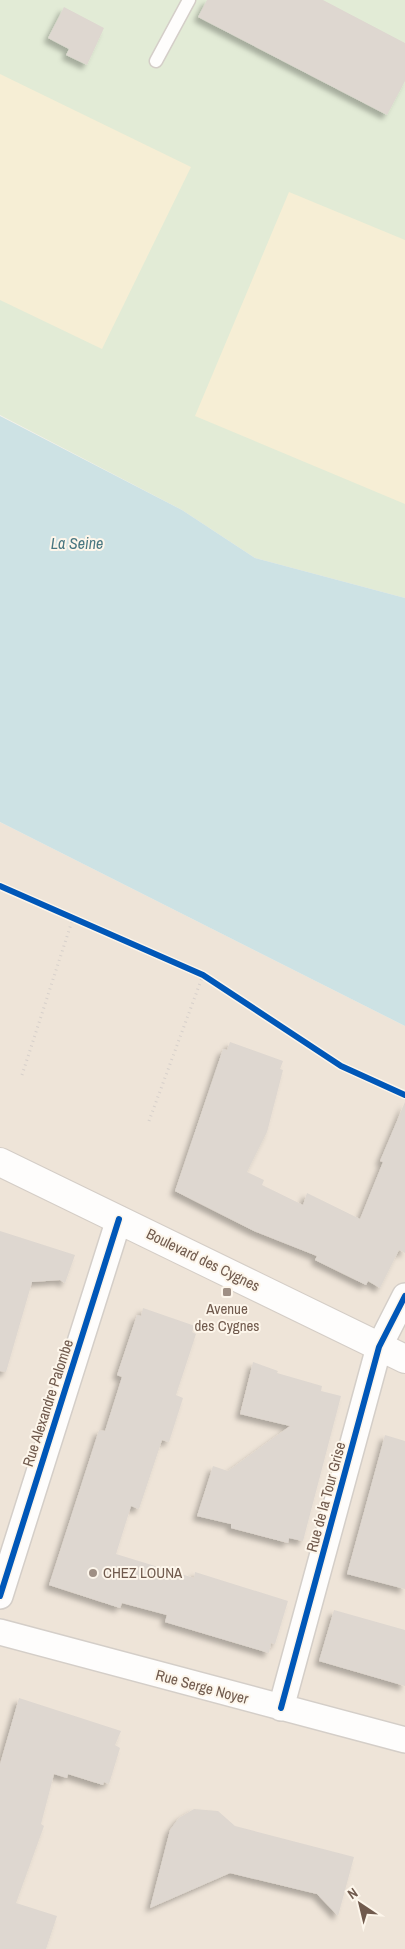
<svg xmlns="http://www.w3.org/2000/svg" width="405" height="1949" viewBox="0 0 405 1949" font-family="'Archivo Narrow',sans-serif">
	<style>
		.residential { fill: #eee4d8 }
		.green { fill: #e2ebd6 }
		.sand { fill: #f6eed5 }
		.water { fill: #cde2e4 }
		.building { fill: #ded7d0; filter: url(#shadow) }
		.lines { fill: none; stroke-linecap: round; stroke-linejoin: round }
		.service-casing { stroke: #d4cec8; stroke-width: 15 }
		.minor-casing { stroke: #d4cec8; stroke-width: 28 }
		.secondary-casing { stroke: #d4cdc6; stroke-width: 30 }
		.path { stroke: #d7d0cb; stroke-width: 3; stroke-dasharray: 1 4; stroke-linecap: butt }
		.service { stroke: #fefdfc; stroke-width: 12 }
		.minor { stroke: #fefdfc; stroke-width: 25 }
		.secondary { stroke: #fefdfc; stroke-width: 28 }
		.cycleway-casing { stroke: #fdf6eb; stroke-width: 9 }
		.cycleway { stroke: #0057b8; stroke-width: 6 }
		.poi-dot { fill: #9f8f84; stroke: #fdf6eb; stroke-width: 2 }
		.labels { text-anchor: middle; stroke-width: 4; stroke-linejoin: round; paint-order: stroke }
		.street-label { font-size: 15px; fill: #705a4d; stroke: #fdf6eb }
		.poi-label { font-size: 15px; fill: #705a4d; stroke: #fdf6eb }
		.water-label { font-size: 16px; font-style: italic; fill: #497781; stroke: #fdf6eb }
	</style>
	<defs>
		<filter id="shadow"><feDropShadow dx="-4.5" dy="4.5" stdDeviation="2.5" flood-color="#0004"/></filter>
	</defs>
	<rect width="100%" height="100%" fill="#f5f1ea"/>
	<!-- residential -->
	<path class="residential" d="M0,822L405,1026V1949H0Z"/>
	<!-- green -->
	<path class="green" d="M0,0H405V598L255,558L182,510L0,415Z"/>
	<!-- sand -->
	<path class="sand" d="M0,74L191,167L102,349L0,300Z
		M289,192L405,240V504L195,416Z"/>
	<!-- water -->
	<path class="water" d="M0,416L182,510L255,558L405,598V1026L0,822Z"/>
	<!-- building -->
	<path class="building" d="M207,0H323L405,43V81L387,115L198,17Z
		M64,7L104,28L87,65L66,55L69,49L48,38Z
		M230,1042L283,1061L280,1069L283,1070L267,1132L247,1172L264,1180L262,1185L303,1205L307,1193L360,1219L383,1162L380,1161L405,1102V1253L399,1250L380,1288L368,1281L366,1285L315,1260L317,1256L254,1231L175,1191L223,1049L227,1050Z
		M0,1231L75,1255L65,1283L60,1280L32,1282L6,1372L0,1371Z
		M143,1308L195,1326L192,1332L196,1334L176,1395L183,1398L169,1442L162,1440L139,1509L131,1506L116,1554L194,1578L195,1572L288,1601L275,1644L271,1643L269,1653L165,1622L167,1615L122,1603L120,1608L49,1585L99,1430L105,1431L122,1377L117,1375L137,1315L141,1316Z
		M253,1362L278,1371L277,1373L322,1386L321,1391L341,1396L303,1541L289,1538L288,1543L231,1528V1524L197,1516L213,1466L228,1471L290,1426L240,1414Z
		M385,1435L405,1441V1589L347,1574Z
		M334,1610L405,1630V1686L319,1661Z
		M19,1698L121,1731L115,1745L120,1748L109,1784L104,1782L103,1785L68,1774L67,1778L54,1774L41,1824L44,1826L16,1903L57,1916L46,1949H0V1764Z
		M194,1809L218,1811L235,1826L354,1857L338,1916L317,1894L230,1873L150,1908L170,1830L179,1818Z"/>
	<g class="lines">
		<defs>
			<path id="service" d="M156,61L189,0"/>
			<path id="minor" d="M0,1596L119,1219
				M0,1632L405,1740
				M281,1708L379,1347L405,1296"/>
			<path id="secondary" d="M0,1162L405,1359"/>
		</defs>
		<!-- service casing -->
		<use href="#service" class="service-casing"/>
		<!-- minor casing -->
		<use href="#minor" class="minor-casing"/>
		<!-- secondary casing -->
		<use href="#secondary" class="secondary-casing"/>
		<!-- path -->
		<path class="path" d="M22,1075L73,918
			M149,1121L203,975"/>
		<!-- service -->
		<use href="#service" class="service"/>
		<!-- minor -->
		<use href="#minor" class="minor"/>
		<!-- secondary -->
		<use href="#secondary" class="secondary"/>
		<defs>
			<path id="cycleway" d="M0,886L203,975L341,1066L405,1095
				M0,1596L119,1219
				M281,1708L379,1347L405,1296"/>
		</defs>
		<!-- cycleway casing -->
		<use href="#cycleway" class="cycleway-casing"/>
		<!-- cycleway -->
		<use href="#cycleway" class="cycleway"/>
	</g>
	<!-- markers -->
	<g class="poi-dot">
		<rect x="222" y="1287" width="10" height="10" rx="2.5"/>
		<circle cx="93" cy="1573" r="5"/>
	</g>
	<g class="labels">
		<!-- street labels -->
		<g class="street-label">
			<text transform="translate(203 1260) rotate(26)" y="5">Boulevard des Cygnes</text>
			<text transform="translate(48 1403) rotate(-72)" y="5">Rue Alexandre Palombe</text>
			<text transform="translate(326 1497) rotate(-75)" y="5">Rue de la Tour Grise</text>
			<text transform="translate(202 1687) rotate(15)" y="5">Rue Serge Noyer</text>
		</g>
		<!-- poi labels -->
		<g class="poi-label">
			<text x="227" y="1314">Avenue<tspan x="227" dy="17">des Cygnes</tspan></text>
			<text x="103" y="1578" text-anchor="start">CHEZ LOUNA</text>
		</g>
		<!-- water labels -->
		<g class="water-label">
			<text x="77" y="549">La Seine</text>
		</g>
	</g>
	<!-- north arrow -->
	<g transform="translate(360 1904) rotate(325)" stroke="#fdf6eb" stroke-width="4" paint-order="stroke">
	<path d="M0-4L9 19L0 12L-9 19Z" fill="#705a4d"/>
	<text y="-8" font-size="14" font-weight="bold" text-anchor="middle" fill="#705a4d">N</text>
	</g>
</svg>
